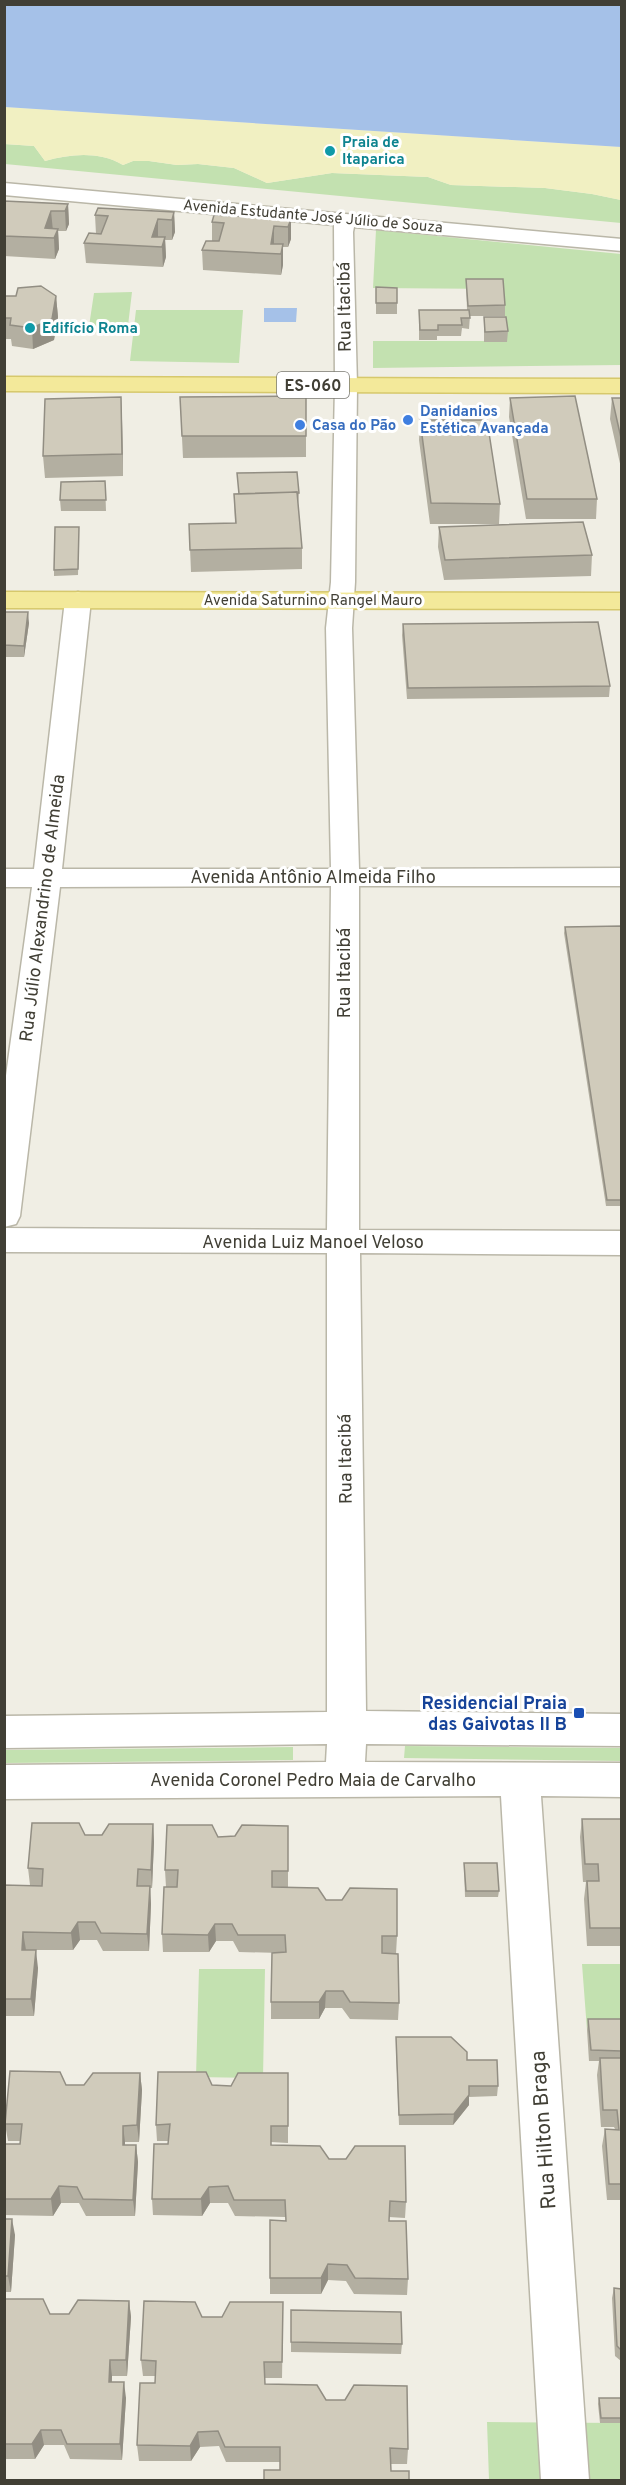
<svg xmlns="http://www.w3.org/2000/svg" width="626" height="2485" viewBox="0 0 626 2485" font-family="Overpass,sans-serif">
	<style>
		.green { fill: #c3e1b0 }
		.sand { fill: #f1f0c2 }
		.water { fill: #a5c1e8 }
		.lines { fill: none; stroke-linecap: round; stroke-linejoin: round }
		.minor-casing { stroke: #bab7a8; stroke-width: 3 }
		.major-casing { stroke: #d6c86c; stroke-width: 3 }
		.minor { fill: #fff; fill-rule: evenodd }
		.major { fill: #f3e99a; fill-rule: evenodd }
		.wall { fill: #b3afa1 }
		.shaded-wall { fill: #928e83 }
		.building { fill: #d0cbbb; stroke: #928e83; stroke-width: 1.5 }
		.culture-dot { fill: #0f9aa8; stroke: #fff; stroke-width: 2 }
		.shop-dot { fill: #3f7fe0; stroke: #fff; stroke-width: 2 }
		.transit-dot { fill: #1a4fb4; stroke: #fff; stroke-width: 2 }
		.labels { text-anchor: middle; stroke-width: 6; stroke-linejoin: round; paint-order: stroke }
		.far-culture-label { font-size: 15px; font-weight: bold; fill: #0d838f; stroke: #fff; text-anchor: start }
		.far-street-label { font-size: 15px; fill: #413f35; stroke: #fff }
		.far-shop-label { font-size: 15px; font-weight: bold; fill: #366cbe; stroke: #fff; text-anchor: start }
		.shield { fill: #fff; stroke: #7a7972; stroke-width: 1.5 }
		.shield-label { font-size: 16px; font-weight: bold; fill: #413f35 }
		.street-label { font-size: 18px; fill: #413f35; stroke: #fff }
		.transit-label { font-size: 18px; font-weight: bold; fill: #164399; stroke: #fff; text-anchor: end }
		.near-street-label { font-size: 21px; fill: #413f35; stroke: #fff }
	</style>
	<rect width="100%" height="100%" fill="#f0eee4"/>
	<!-- green -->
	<path class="green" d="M4,144L34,146L45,161C71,154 99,151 123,165L133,161H149L177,165L198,164L234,168L267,183L332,173L428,177L451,185L545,188L592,194L621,200V223L5,164Z
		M376,230L621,254V365L373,368V341H507L502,289L373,288Z
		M132,292L127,334L88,333L94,293Z
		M136,310H243L239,363L130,361Z
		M405,1746L621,1748V1761L404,1758Z
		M293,1747V1760L5,1763V1750Z
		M582,1964H621V2030H587Z
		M199,1969H265L263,2078L196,2077Z
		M487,2422L621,2423V2480H489Z"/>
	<!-- sand -->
	<path class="sand" d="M4,107L621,147V200L592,194L545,188L451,185L428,177L332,173L267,183L234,168L198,164L177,165L149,161H133L123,165C99,151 70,154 45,161L34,146L5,144Z"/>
	<!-- water -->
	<path class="water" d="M4,5H621V147L5,107Z
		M264,308H297L296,322H264Z"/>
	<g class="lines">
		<defs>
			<path id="minor" d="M4,183L622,239V251L354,227L353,232L357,385L355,582L352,628L359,869L622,868V886H359V1230L622,1231V1255L360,1253L366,1711L622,1714V1746L366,1744L365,1762L622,1763V1797L541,1796L589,2480H541L501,1796L4,1799V1765L326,1762L327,1744L4,1748V1716L327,1712V1253L4,1252V1228L327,1230L331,886L60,887L20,1216L16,1224L4,1227V1090L32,887H4V869H34L65,600L69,595L78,592L87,595L91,600L62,869H331L326,628L331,582L335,385L334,225L4,195Z"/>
			<path id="major" d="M4,377L622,379V393L4,391Z
				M4,592L622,593V609L4,608Z"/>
		</defs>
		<!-- minor casing -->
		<use href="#minor" class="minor-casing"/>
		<!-- major casing -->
		<use href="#major" class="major-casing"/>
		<!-- minor -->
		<use href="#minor" class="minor"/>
		<!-- major -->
		<use href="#major" class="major"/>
	</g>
	<!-- wall -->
	<path class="wall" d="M4,201L68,204L69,224L66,231H58L59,249L55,259L4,256Z
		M174,212L175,232L172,240H165L166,257L163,267L86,263L84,243L96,234L95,215Z
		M291,219V239L288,247H283V265L281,275L203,270L202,250L212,241V222Z
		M466,279L505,305V316H470L469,329L462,328L461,336H437V340H419V310H467Z
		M376,287L397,288V314H376Z
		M4,296H56L58,317L54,340L33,349L12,346L11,339H4Z
		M484,317L508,331L507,342H484Z
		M306,396V457L183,458L180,397Z
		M510,398L597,499L596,519H526L509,417Z
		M612,398H621V468L610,419Z
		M122,419L123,476L45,478L43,456Z
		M420,420L500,504L499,524H430L419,440Z
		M105,481L106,511H61L60,500Z
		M299,493L298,504L302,548V569L191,572L189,524L235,523L234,494Z
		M439,527L592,555L591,576L444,580L438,547Z
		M79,533L78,575L54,576V570Z
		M4,612L29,623L24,657H4Z
		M403,624L610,686L609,697L407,699L402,635Z
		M621,926V1206H606L564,933L565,927Z
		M582,1819H621V1946H587L584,1899L586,1882H583L580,1837Z
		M153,1824L154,1842L152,1888H150L151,1904L149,1951H103L97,1940H80L73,1950H26L38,1968L34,2016H4V1885H30L28,1868L85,1835H102Z
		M288,1826V1888L326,1900L397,1936L396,1954L399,2003L398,2020L350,2019L342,2008H325L319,2019H271V2002L280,1953L239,1952L233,1941H216L209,1952H163L162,1934L166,1887L165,1870L218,1837L235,1836Z
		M464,1863L499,1891L498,1897H465Z
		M588,2019H621V2200H607L602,2146L605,2129H615L614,2127H601L597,2075L599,2061H589L587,2030Z
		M396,2037L467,2060L498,2086L497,2096L469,2097V2105L453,2125H399L396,2048Z
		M140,2073L142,2090L139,2142H125V2145H136L138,2162L135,2216H86L79,2203H61L53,2216L4,2215V2144H20V2141H8L5,2124L66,2085H84Z
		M212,2085L288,2090V2143L271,2142V2145L329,2159L406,2202L405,2218L389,2217V2221L408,2279L407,2295L354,2294L346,2281L328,2280L321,2294H270V2278L286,2221V2217L235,2216L228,2203H210L202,2216L153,2215L152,2199L169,2141H157L156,2125Z
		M4,2219L15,2235L11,2292H4Z
		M614,2288L621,2289V2361L615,2356L612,2298Z
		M4,2299L50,2314H69L129,2301L131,2317L127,2376H112V2382L126,2398L122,2460L70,2459L64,2445H44L35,2459H4Z
		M291,2310L402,2344L401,2354L291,2352Z
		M202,2317L283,2318L282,2378H265V2384L326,2400L408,2449L407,2464H391L280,2470V2462H226L219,2446L200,2447L191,2461H139L137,2445L155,2383V2376H143L141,2360Z
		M599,2398H621V2423H600L598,2404Z"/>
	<!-- shaded-wall -->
	<path class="shaded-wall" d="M68,204L69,224L66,231L65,211Z
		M51,211L53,231L45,228Z
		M174,212L175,232L172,240V220Z
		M158,219V239L152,237Z
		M291,219V239L288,247V227Z
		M274,226V246L271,244Z
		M58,229L59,249L55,259L54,238Z
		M165,237L166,257L163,267L162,247Z
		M283,244V265L281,275V254Z
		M56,296L58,317L54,340L33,349L32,328Z
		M121,397L122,419L123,476L122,454Z
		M28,612L29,623L24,657V646Z
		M153,1824L154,1842L152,1888L151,1870Z
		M150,1886L151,1904L149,1951L147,1934Z
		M78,1922L80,1940L73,1950L71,1933Z
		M215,1924L216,1941L209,1952L208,1935Z
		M23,1932L26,1950H22Z
		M36,1950L38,1968L34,2016L31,1999Z
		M326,1991L325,2008L319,2019V2002Z
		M140,2073L142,2090L139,2142L137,2125Z
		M469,2095V2105L453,2125L454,2114Z
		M123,2126L125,2142L124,2162L123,2145Z
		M136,2145L138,2162L135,2216L133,2200Z
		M59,2186L61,2203L53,2216L51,2199Z
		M209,2187L210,2203L202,2216L201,2199Z
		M12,2219L15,2235L11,2292L8,2276Z
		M328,2264V2280L321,2294V2278Z
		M129,2301L131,2317L127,2376L126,2360Z
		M110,2360L112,2376L111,2397L109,2382Z
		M124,2382L126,2398L122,2460L120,2444Z
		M41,2430L44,2445L35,2459L32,2444Z
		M198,2432L200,2447L191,2461L190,2446Z"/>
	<!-- building -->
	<path class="building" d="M4,201L68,204L65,211H51L45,228L58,229L54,238L4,236Z
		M98,208L174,212L172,220L158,219L152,237H165L162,247L84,243L89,233L101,234L108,216L95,215Z
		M214,215L291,219L288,227L274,226L271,244H283L281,254L202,250L206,241H219L224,223L212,222Z
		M466,279H503L505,305L468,306Z
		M41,286L56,296L52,319L32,328L10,325L11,318H4V296H16L18,288Z
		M376,287L397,288V303H376Z
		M419,310H469L470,318H461L462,325H438V330H420Z
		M484,317H506L508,331L485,332Z
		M306,396V436H182L180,397Z
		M575,396L597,499H527L510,398Z
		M121,397L122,454L43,456L45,399Z
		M612,398H621V438Z
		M420,420H487L500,504L431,503Z
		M297,472L299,493H297V492L239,494L237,473Z
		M105,481L106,500H60L61,482Z
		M297,492L302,548L190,550L189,524L236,523L234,494Z
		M583,522L592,555L445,560L439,527Z
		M55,527H79L78,569L54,570Z
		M4,612H28L24,646L4,645Z
		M598,622L610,686L408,688L403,624Z
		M621,926V1200H607L565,927Z
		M582,1819H621V1928H590L587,1881H599L598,1864H585Z
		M32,1823H79L85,1835H102L109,1824H153L151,1870L138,1869L137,1886H150L147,1934L101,1933L95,1922H78L71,1933L23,1932L22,1950H36L31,1999H4V1885L42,1886L43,1869L28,1868Z
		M167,1825H212L218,1837L235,1836L242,1825L288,1826V1871H272V1887L318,1888L326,1900H342L350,1888L397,1889V1936H382V1953L398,1954L399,2003L350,2002L343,1991H326L319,2002H271L272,1953L286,1952L285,1935H238L232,1924H215L208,1935L162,1934L164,1887H177L178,1870H165Z
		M464,1863H497L499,1891H466Z
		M588,2019H621V2051L591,2050Z
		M396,2037H451L467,2052V2060H497L498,2086H469V2095L454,2114L399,2115Z
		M600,2058H621V2184H609L605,2129L619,2130L617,2110H603Z
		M10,2071L60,2072L66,2085H84L93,2073H140L137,2125L123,2126V2145H136L133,2200L83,2199L77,2187L59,2186L51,2199H4V2144H20L22,2124H5Z
		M158,2072H206L212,2085L231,2086L238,2073H288V2126H271V2145L320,2146L329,2159H346L355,2146H405L406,2202L390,2201L389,2221H406L408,2279L355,2278L347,2265L328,2264L321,2278H270V2220L286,2221L285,2200H234L228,2186L209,2187L201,2199H152L154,2144H168L170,2124L156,2125Z
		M4,2219H12L8,2276H4Z
		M614,2288L621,2289V2350L617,2346Z
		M4,2299H43L50,2314H69L78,2300L129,2301L126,2360H110L109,2382H124L120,2444H67L61,2430H41L32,2444H4Z
		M144,2301L195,2302L202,2317H222L230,2302H283L282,2362H264L265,2384L317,2385L326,2400H345L354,2385L407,2386L408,2449L390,2448L391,2471H409V2481H264V2470H280V2447H225L218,2431L198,2432L190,2446L137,2445L140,2383H155L156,2361L141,2360Z
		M291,2310L401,2312L402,2344L291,2342Z
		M599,2398H621V2418H601Z"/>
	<!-- markers -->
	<g class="culture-dot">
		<circle cx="330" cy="151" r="6"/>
		<circle cx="30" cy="328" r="6"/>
	</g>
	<g class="shop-dot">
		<circle cx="408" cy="420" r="6"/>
		<circle cx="300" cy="425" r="6"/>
	</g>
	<rect class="transit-dot" x="573" y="1707" width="12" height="12" rx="3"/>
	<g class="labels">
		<!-- far-culture labels -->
		<g class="far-culture-label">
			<text x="342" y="147">Praia de<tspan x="342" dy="17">Itaparica</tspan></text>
			<text x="42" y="333">Edifício Roma</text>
		</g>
		<!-- far-street labels -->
		<g class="far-street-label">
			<text transform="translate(313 216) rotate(5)" y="5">Avenida Estudante José Júlio de Souza</text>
			<text x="313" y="605">Avenida Saturnino Rangel Mauro</text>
		</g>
		<!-- far-shop labels -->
		<g class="far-shop-label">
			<text x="420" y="416">Danidanios<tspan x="420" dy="17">Estética Avançada</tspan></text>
			<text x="312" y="430">Casa do Pão</text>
		</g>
		<!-- shield labels -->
		<rect class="shield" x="277" y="372" width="72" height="26" rx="4.5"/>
		<g class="shield-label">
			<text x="313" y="391">ES-060</text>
		</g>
		<!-- street labels -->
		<g class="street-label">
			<text transform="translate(344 307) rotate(-91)" y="6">Rua Itacibá</text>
			<text x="313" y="883">Avenida Antônio Almeida Filho</text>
			<text transform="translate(42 908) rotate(-83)" y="6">Rua Júlio Alexandrino de Almeida</text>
			<text transform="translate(344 973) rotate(-90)" y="6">Rua Itacibá</text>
			<text x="313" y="1248">Avenida Luiz Manoel Veloso</text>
			<text transform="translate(345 1459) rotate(-91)" y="6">Rua Itacibá</text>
			<text x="313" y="1786">Avenida Coronel Pedro Maia de Carvalho</text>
		</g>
		<!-- transit labels -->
		<g class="transit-label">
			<text x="567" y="1709">Residencial Praia<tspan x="567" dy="21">das Gaivotas II B</tspan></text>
		</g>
		<!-- near-street labels -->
		<g class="near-street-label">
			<text transform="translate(543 2130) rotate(-94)" y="7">Rua Hilton Braga</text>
		</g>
	</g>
	<!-- border -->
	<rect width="626" height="2485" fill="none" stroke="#413f35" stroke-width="12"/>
</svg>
